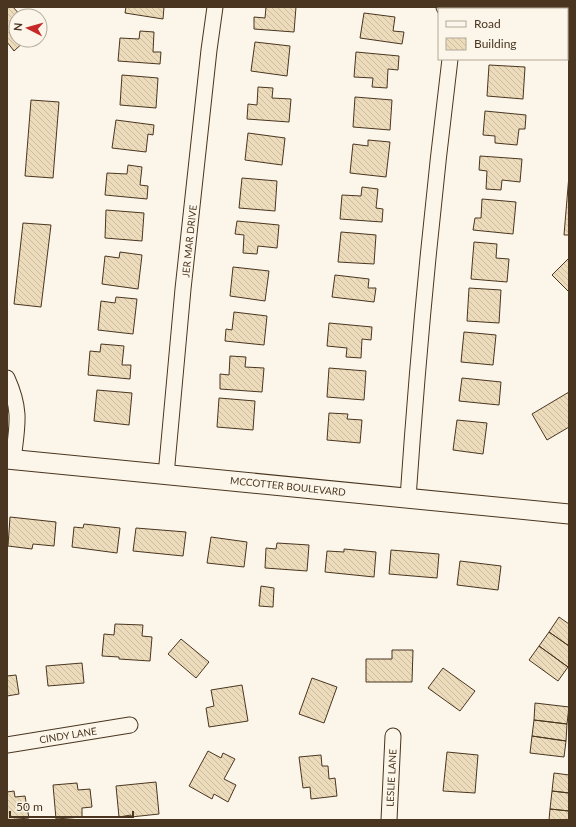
<svg xmlns="http://www.w3.org/2000/svg" width="576" height="827" viewBox="0 0 576 827" font-family="Lato,sans-serif">
	<style>
		.building { fill: url(#building-back-hatch); stroke: #4a3520 }
		.lines { fill: none; stroke-linecap: round; stroke-linejoin: round }
		.minor-casing { stroke: #4a3520; stroke-width: 17 }
		.tertiary-casing { stroke: #4a3520; stroke-width: 21 }
		.minor { stroke: #fbf6e9; stroke-width: 15 }
		.tertiary { stroke: #fbf6e9; stroke-width: 19 }
		.labels { text-anchor: middle; stroke-width: 3; stroke-linejoin: round; paint-order: stroke }
		.street-label { font-size: 10px; fill: #4a3520; stroke: #fbf6e9 }
	</style>
	<defs>
		<pattern id="building-back-hatch" width="6" height="6" patternUnits="userSpaceOnUse"><rect width="6" height="6" fill="#ecdcbc"/><path d="M-1 5l2 2M0 0l6 6M5-1l2 2" fill="none" stroke="#ccbda1"/></pattern>
	</defs>
	<rect width="100%" height="100%" fill="#fbf6e9"/>
	<!-- building -->
	<path class="building" d="M7,7H13L21,16H16V40H26L14,51L7,42Z
		M126,7H164L163,19L125,13Z
		M266,7H296L294,32L254,29V17L265,18Z
		M496,7H523L501,9H497Z
		M364,13L395,17L393,31L404,32L402,44L360,38Z
		M140,31L154,32L153,52H161L160,64L118,61L120,38L139,39Z
		M255,42L290,46L287,76L251,71Z
		M356,52L399,56L398,70L388,69L387,88L372,87L373,78L354,77Z
		M489,65L525,67L523,99L487,96Z
		M122,75L158,78L156,108L120,105Z
		M258,87L273,88L272,98L291,99L289,122L247,119L248,104L257,105Z
		M355,97L392,100L390,130L353,127Z
		M31,100L59,102L53,178L25,176Z
		M485,111L526,115L525,129H519L517,145L495,143V136L483,135Z
		M116,120L154,125L153,135L148,134L146,152L112,148Z
		M248,133L285,138L282,165L245,160Z
		M368,140L390,142L386,177L350,173L353,144L368,146Z
		M480,156L522,159L520,182L502,180L501,190L486,189L487,171L479,170Z
		M128,165L142,167L140,185L148,186L147,199L105,195L107,173L127,174Z
		M569,175V235H564Z
		M242,178L277,181L275,211L239,208Z
		M362,187L378,189L376,208L383,209L382,222L340,219L342,195L361,196Z
		M482,199L516,202L513,234L473,230L475,218H481Z
		M106,210L144,213L142,241L105,238Z
		M237,221L279,225L277,248L258,246L257,254L243,253L244,235L235,234Z
		M23,223L51,225L41,307L14,304Z
		M341,232L376,235L374,264L338,262Z
		M474,242L497,244L496,258L509,259L507,282L471,279Z
		M120,252L142,255L138,289L102,284L105,256L119,258Z
		M569,258V292L552,275Z
		M233,267L269,271L265,301L230,296Z
		M335,275L369,279L368,288H376L374,302L332,297Z
		M469,288L501,290L499,323L467,321Z
		M116,297L137,299L133,334L98,330L101,301L115,303Z
		M234,312L267,316L264,345L225,341L226,329L232,330Z
		M329,323L372,327L371,340L362,339L361,358L346,357L347,348L327,346Z
		M464,332L496,335L493,365L461,362Z
		M101,344L124,346L122,365H131L130,379L88,375L90,351L100,352Z
		M230,356L246,357L245,367L264,368L262,392L220,389V374L229,375Z
		M329,368L366,371L364,400L327,397Z
		M462,378L501,382L499,405L459,401Z
		M97,390L132,393L129,425L94,421Z
		M569,392V427L547,440L532,414Z
		M219,398L255,401L253,430L217,427Z
		M329,413L348,414L347,419L362,420L360,443L327,440Z
		M457,420L487,423L483,454L453,450Z
		M10,517L56,522L54,546L33,544L32,549L8,546Z
		M84,524L120,528L117,553L72,547L74,527L83,528Z
		M136,528L186,532L183,556L133,551Z
		M211,537L247,542L244,567L207,563Z
		M277,543L309,545L307,571L265,568L266,548L276,549Z
		M344,549L376,552L374,577L325,572L327,551L344,552Z
		M391,550L439,554L437,578L389,574Z
		M460,561L501,566L498,590L457,585Z
		M261,586L274,588L273,607L259,606Z
		M559,617L569,624V646L549,632Z
		M115,624L143,625L142,636L152,637L150,661L119,659V657L102,656L104,634L114,635Z
		M549,632L569,646V665L568,667L539,646Z
		M181,639L209,662L196,678L168,654Z
		M539,646L568,667L558,681L529,660Z
		M392,650H413L412,682H366V659H392Z
		M82,663L84,683L48,686L46,666Z
		M443,668L475,691L460,711L428,688Z
		M16,675L19,694L7,696V676Z
		M312,678L337,687L324,723L299,714Z
		M242,685L248,721L209,727L206,708L214,706L211,690Z
		M535,703L569,707L567,724L534,720Z
		M534,720L567,724L566,741L532,736Z
		M532,736L566,741L564,757L530,753Z
		M208,751L221,758L223,753L235,759L224,779L236,785L228,802L214,794L212,799L189,786Z
		M447,752L478,755L475,793L443,791Z
		M321,755L322,766H328L329,779L335,778L337,796L311,799L310,787L303,788L299,757Z
		M554,773L569,775V793L552,791Z
		M156,782L159,814L131,817V815L119,817L116,786Z
		M77,783L78,790L90,789L92,807L82,808V817L56,819L53,785Z
		M14,791L15,797L25,796L29,818L7,820V792Z
		M552,791L569,793V811L550,809Z
		M550,809L569,811V820H549Z"/>
	<g class="lines">
		<defs>
			<path id="minor" d="M444,7L445,9
				M7,378C22,411 17,426 13,460
				M166,475L183,289L209,50L215,7
				M408,498C418,352 432,205 450,59
				M7,745L130,725
				M389,820L393,736"/>
			<path id="tertiary" d="M7,459L569,514"/>
		</defs>
		<!-- minor casing -->
		<use href="#minor" class="minor-casing"/>
		<!-- tertiary casing -->
		<use href="#tertiary" class="tertiary-casing"/>
		<!-- minor -->
		<use href="#minor" class="minor"/>
		<!-- tertiary -->
		<use href="#tertiary" class="tertiary"/>
	</g>
	<g class="labels">
		<!-- street labels -->
		<g class="street-label">
			<text transform="translate(189 241) rotate(-84)" y="4">JER MAR DRIVE</text>
			<text transform="translate(288 486) rotate(6)" y="4">MCCOTTER BOULEVARD</text>
			<text transform="translate(68 735) rotate(-9)" y="4">CINDY LANE</text>
			<text transform="translate(391 778) rotate(-87)" y="4">LESLIE LANE</text>
		</g>
	</g>
	<!-- border -->
	<rect width="576" height="827" fill="none" stroke="#4a3520" stroke-width="16"/>
	<!-- legend -->
	<rect x="438" y="8" width="130" height="52" fill="#fbf6e9" stroke="#b4a999"/>
	<rect x="446" y="21" width="20" height="6" fill="#fbf6e9" stroke="#b4a999"/>
	<text x="474" y="28" font-size="12" fill="#4a3520">Road</text>
	<rect x="446" y="38" width="20" height="12" fill="url(#building-back-hatch)" stroke="#b4a999"/>
	<text x="474" y="48" font-size="12" fill="#4a3520">Building</text>
	<!-- north arrow -->
	<g transform="translate(28 28) rotate(276)"><circle r="19" fill="#fbf6e9" stroke="#b4a999"/>
	<path d="M0-3L7 15L0 10L-7 15Z" fill="#c62828"/>
	<text y="-6" font-size="11" font-weight="bold" text-anchor="middle" fill="#4a3520">N</text>
	</g>
	<!-- scale -->
	<path d="M10 811v6h123v-6" fill="none" stroke="#4a3520" stroke-width="2"/>
	<text x="16" y="811" font-size="12" fill="#4a3520" stroke="#fbf6e9" stroke-width="3" paint-order="stroke">50 m</text>
</svg>
